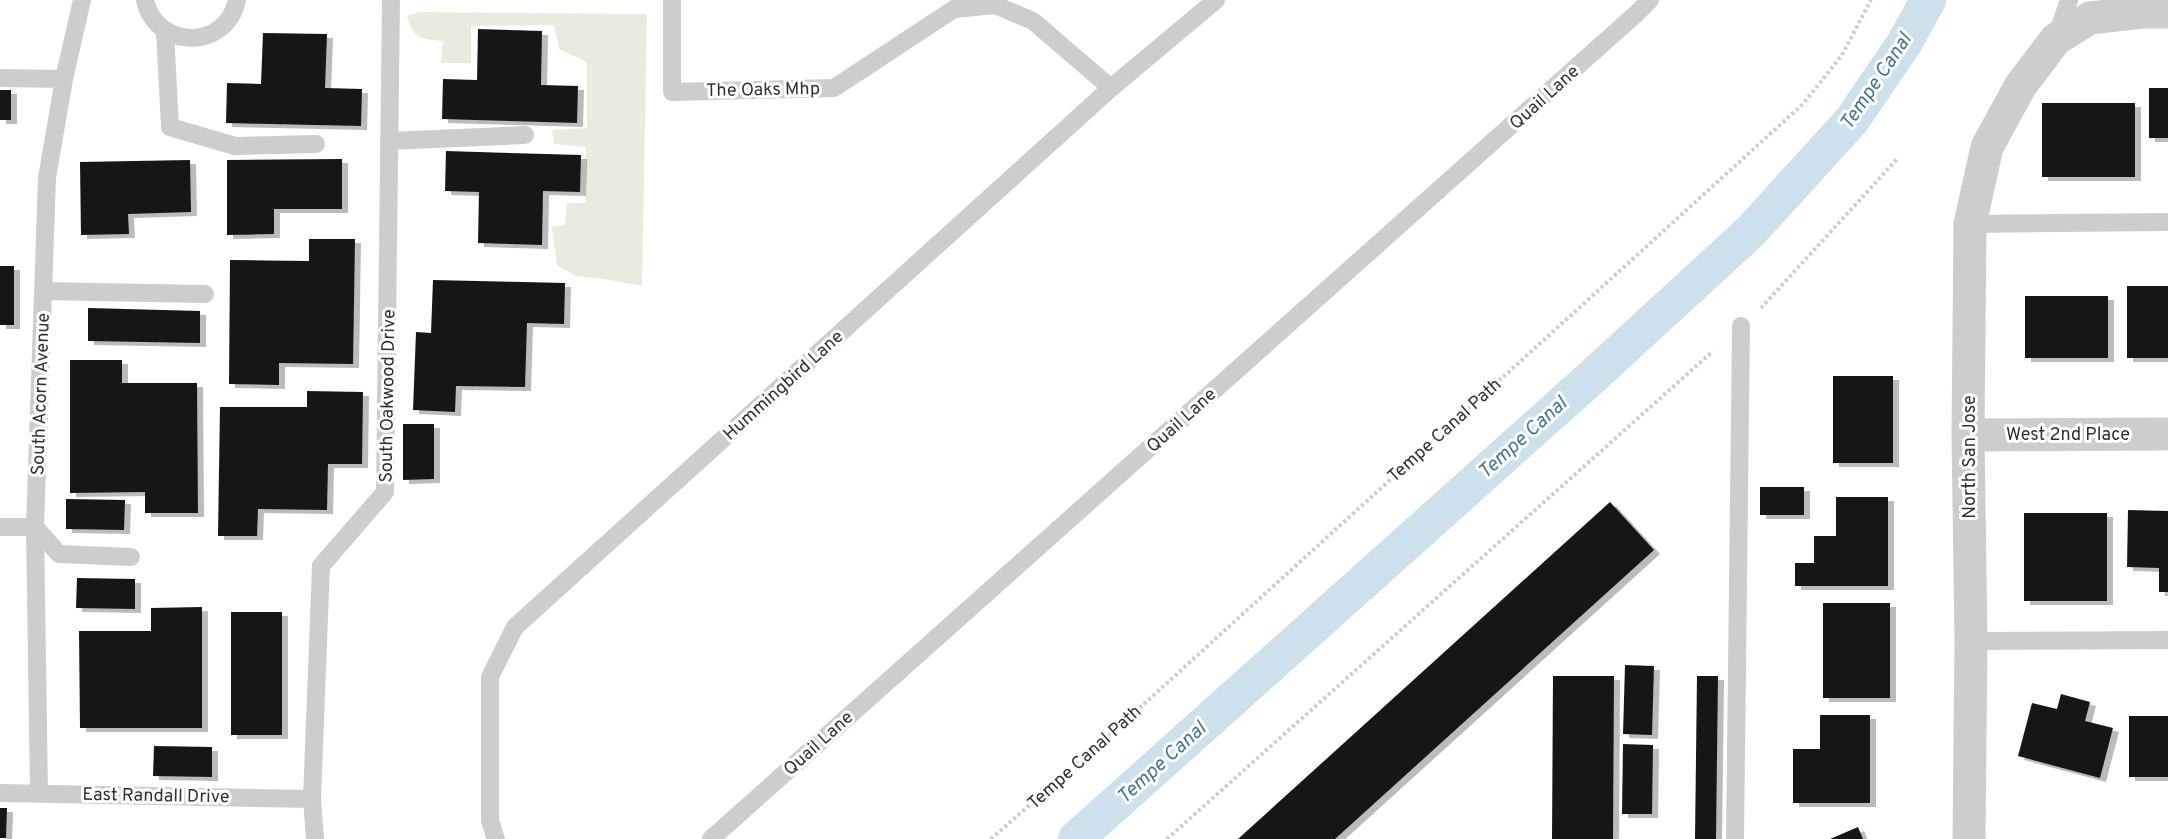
<svg xmlns="http://www.w3.org/2000/svg" width="2168" height="839" viewBox="0 0 2168 839" font-family="Overpass,sans-serif">
	<style>
		.green { fill: #e7ecdf }
		.lines { fill: none; stroke-linecap: round; stroke-linejoin: round }
		.canal { stroke: #cce1eb; stroke-width: 36 }
		.building { fill: #171717; filter: url(#shadow) }
		.path { stroke: #cdcdcd; stroke-width: 4; stroke-dasharray: 3 3; stroke-linecap: butt }
		.lane { stroke: #cdcdcd; stroke-width: 18 }
		.street { stroke: #cdcdcd; stroke-width: 33 }
		.labels { text-anchor: middle; stroke-width: 6; stroke-linejoin: round; paint-order: stroke }
		.street-label { font-size: 18px; fill: #303030; stroke: #fff }
		.water-label { font-size: 20px; font-style: italic; fill: #41778f; stroke: #fff }
	</style>
	<defs>
		<filter id="shadow"><feDropShadow dx="6" dy="4" stdDeviation="0" flood-color="#0004"/></filter>
	</defs>
	<rect width="100%" height="100%" fill="#fff"/>
	<!-- green -->
	<path class="green" d="M419,12L647,14L642,286L604,279L576,276L557,265L552,227L565,224L567,203H586V147L554,144L552,130L587,128V62L559,49L554,25L471,26V63H441L443,41C423,39 412,39 407,16Z"/>
	<g class="lines">
		<!-- canal -->
		<path class="canal" d="M1076,839L1592,377L1750,232L1852,120L1905,42L1928,0"/>
	</g>
	<!-- building -->
	<path class="building" d="M478,29L542,31L541,85L578,86L577,123L442,119L443,79L477,80Z
		M263,33L327,34L325,88L362,89L361,126L226,123L227,83L261,84Z
		M2149,88H2168V138H2149Z
		M0,90H11V120H0Z
		M2042,103H2135V177H2042Z
		M446,151L581,155L580,192L543,191L542,245L478,243L479,192L445,191Z
		M342,159V209H274V234L227,235V160Z
		M190,160L191,212L128,214L129,234L81,235L80,162Z
		M309,239H355L353,364L279,363V385L229,384L230,260L309,261Z
		M0,266H14V325H0Z
		M433,280L565,283L564,324L527,323L525,387L456,386L455,412L413,410L416,332L431,333Z
		M2127,286H2168V358H2127Z
		M2025,296H2108V358H2025Z
		M88,308L200,311V343L88,341Z
		M70,360H122V383H197L198,513H145V492L70,493Z
		M1833,376H1893V463H1833Z
		M307,391L363,392L362,464H328L327,510L258,509L257,536H218L220,407H307Z
		M403,424H434V479L403,480Z
		M1760,487H1804V515H1760Z
		M1836,497H1888V586H1795V563H1814V536H1836Z
		M66,499L125,500L124,530L66,529Z
		M1610,502L1654,550L1335,839H1238Z
		M2128,510L2168,511V592H2159V568L2127,567Z
		M2024,513H2107V601H2024Z
		M77,578L135,579V609L76,608Z
		M1823,603H1890V698H1823Z
		M202,607V728H80L79,631H151V608Z
		M231,612H282V735H231Z
		M1625,665L1654,666L1652,735L1623,734Z
		M1553,676H1614L1613,839H1552Z
		M1697,676H1718L1716,839H1695Z
		M2061,694L2090,702L2085,721L2113,728L2100,778L2018,756L2032,703L2057,709Z
		M1820,715H1870V803H1793V749H1820Z
		M2129,716H2168V777H2129Z
		M1623,744L1653,745L1652,814H1622Z
		M154,746L212,747V777L153,776Z
		M0,808H7L6,838H0Z
		M1858,827L1863,839H1830Z"/>
	<g class="lines">
		<!-- path -->
		<path class="path" d="M1761,308L1898,158
			M991,839L1145,703L1803,104L1842,55L1871,0
			M1167,839L1713,351"/>
		<!-- lane -->
		<path class="lane" d="M145,0C156,50 226,51 237,0
			M672,0V92L834,88L954,9L995,5L1033,21L1111,88
			M165,31L170,127L235,146L316,144
			M2056,38L2069,0
			M0,78L64,79
			M389,141L525,135
			M1970,224L2168,222
			M43,291L205,294
			M0,527H35L59,554L131,557
			M1971,641L2168,640
			M39,792L35,527L47,178L64,79L82,0
			M0,793L312,799
			M315,839L312,799L321,566L385,492L391,0
			M496,839L490,821V677L515,627L1111,88L1216,0
			M711,839L1637,13L1650,0
			M1735,839L1741,326"/>
		<!-- street -->
		<path class="street" d="M1968,435L2168,434
			M1969,839L1971,641L1968,435L1970,224L1987,147L2021,85L2056,39L2090,18L2142,12H2168"/>
	</g>
	<g class="labels">
		<!-- street labels -->
		<g class="street-label">
			<text transform="translate(763 89) rotate(-1)" y="6">The Oaks Mhp</text>
			<text transform="translate(1544 97) rotate(-42)" y="6">Quail Lane</text>
			<text transform="translate(783 385) rotate(-42)" y="6">Hummingbird Lane</text>
			<text transform="translate(40 394) rotate(-88)" y="6">South Acorn Avenue</text>
			<text transform="translate(387 396) rotate(-89)" y="6">South Oakwood Drive</text>
			<text transform="translate(1181 420) rotate(-42)" y="6">Quail Lane</text>
			<text transform="translate(1444 430) rotate(-42)" y="6">Tempe Canal Path</text>
			<text x="2068" y="440">West 2nd Place</text>
			<text transform="translate(1969 457) rotate(-90)" y="6">North San Jose</text>
			<text transform="translate(818 743) rotate(-42)" y="6">Quail Lane</text>
			<text transform="translate(1084 757) rotate(-42)" y="6">Tempe Canal Path</text>
			<text transform="translate(156 795) rotate(1)" y="6">East Randall Drive</text>
		</g>
		<!-- water labels -->
		<g class="water-label">
			<text transform="translate(1875 81) rotate(-56)" y="7">Tempe Canal</text>
			<text transform="translate(1522 437) rotate(-42)" y="7">Tempe Canal</text>
			<text transform="translate(1161 762) rotate(-42)" y="7">Tempe Canal</text>
		</g>
	</g>
</svg>
